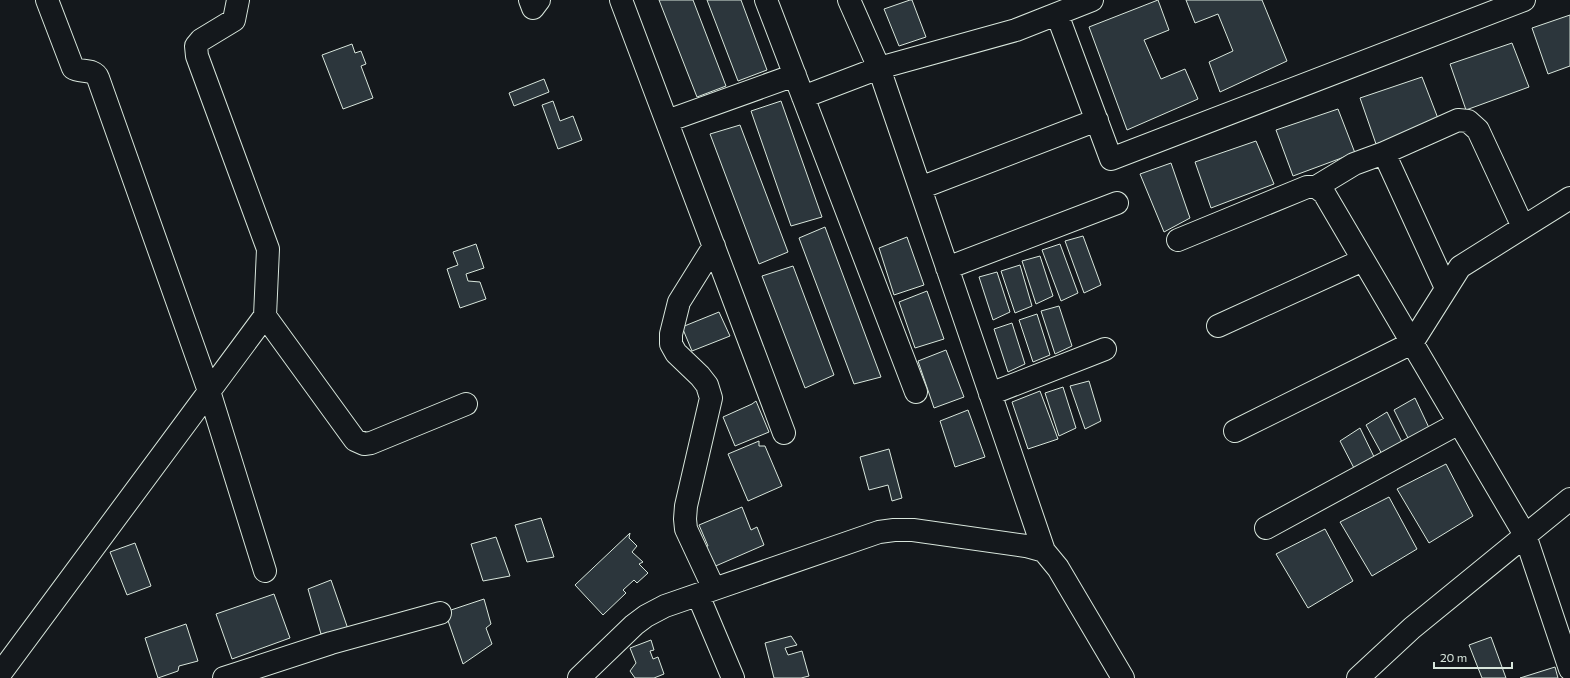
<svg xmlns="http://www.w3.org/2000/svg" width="1570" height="678" viewBox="0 0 1570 678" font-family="Commissioner,sans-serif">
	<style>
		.building { fill: #2c363c; stroke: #d8e6dc }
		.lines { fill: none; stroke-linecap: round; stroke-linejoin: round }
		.street-casing { stroke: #d8e6dc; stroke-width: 24 }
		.street { stroke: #14181c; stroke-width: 22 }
	</style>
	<rect width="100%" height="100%" fill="#14181c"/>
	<!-- building -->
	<path class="building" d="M659,0H693L726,86L697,97Z
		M707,0H741L767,70L738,81Z
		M910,0H912L926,37L899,46L884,9Z
		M1158,0L1169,30L1144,40L1161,79L1185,69L1198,99L1127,130L1089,27Z
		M1186,0H1262L1287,61L1220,92L1209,62L1233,51L1218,14L1195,23Z
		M1570,15V66L1548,74L1532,28Z
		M1512,43L1529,87L1466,110L1450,64Z
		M352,44L355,53L361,51L366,64L361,66L373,98L343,109L322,55Z
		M1422,77L1439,121L1376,144L1360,98Z
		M544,79L549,92L514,106L509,93Z
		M553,101L560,121L573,116L582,140L558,149L542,105Z
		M781,101L822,217L791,226L751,111Z
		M1338,109L1355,153L1293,176L1276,130Z
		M740,125L788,252L759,264L710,134Z
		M1256,141L1274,184L1211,208L1195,162Z
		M1171,163L1190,218L1164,232L1140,174Z
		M825,227L881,377L854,384L799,238Z
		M1083,236L1101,285L1084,293L1065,241Z
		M907,237L924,285L894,295L879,248Z
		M476,244L484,268L466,274L468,281L480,282L486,299L460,308L447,269L458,265L453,252Z
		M1060,244L1078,293L1061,301L1042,250Z
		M1040,256L1053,296L1036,304L1022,261Z
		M1020,265L1032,306L1015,313L1001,271Z
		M793,266L834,375L805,388L762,276Z
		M997,272L1010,312L993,320L979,277Z
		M927,291L944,339L915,348L899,302Z
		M1059,306L1072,346L1055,354L1041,311Z
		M719,312L730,336L692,351L682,327Z
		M1037,314L1050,355L1033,362L1019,320Z
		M1012,323L1025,364L1008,372L994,329Z
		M946,350L964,397L934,408L918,361Z
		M1089,381L1101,421L1085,429L1070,386Z
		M1063,387L1076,428L1059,436L1045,393Z
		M1040,391L1058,439L1028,449L1012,402Z
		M1415,398L1431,432L1410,442L1394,410Z
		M756,401L769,432L735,446L723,417L752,404Z
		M968,410L985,457L955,467L940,421Z
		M1387,412L1404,446L1383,456L1366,425Z
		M1360,428L1377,463L1356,472L1340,441Z
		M759,441V446H765L782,486L748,501L728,454Z
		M889,449L902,498L892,501L888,485L869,490L860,457Z
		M1446,464L1473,516L1429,543L1397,489Z
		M1389,497L1417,549L1372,576L1340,522Z
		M742,507L751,530L757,527L764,545L711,568L702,548L708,546L699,525Z
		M541,518L554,557L527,562L515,525Z
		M1325,529L1353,581L1308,608L1276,554Z
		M630,533L629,538L637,546L632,552L643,562L639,564L648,573L637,583L634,580L623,590L626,593L603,615L575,585Z
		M496,537L510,576L483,581L471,544Z
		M135,543L151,586L127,595L110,552Z
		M331,580L348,629L321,634L308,589Z
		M274,594L290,638L232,659L216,614Z
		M484,599L491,624L486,628L492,644L463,664L445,612Z
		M186,624L198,661L179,666L178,671L158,678L145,638Z
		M791,636L797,645L785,648L788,655L802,651L809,676L801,678H774L765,643Z
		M1491,637L1506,678H1482L1469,645Z
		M651,640L654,650L650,651L653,659L658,657L664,674L654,678H635L630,671L636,663L630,648Z
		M1555,667L1558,678H1520Z"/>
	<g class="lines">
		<defs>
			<path id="street" d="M47,0L73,68C80,73 94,68 98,78L209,391L265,571
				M530,0L533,8L539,0
				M621,0L784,433
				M766,0L916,392
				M849,0L879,68L1044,551
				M1057,14L1111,159L1524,0
				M803,97L879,68L1016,30L1092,0
				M667,121L795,75
				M1384,153L1446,288
				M1316,187L1354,164L1384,153L1458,120L1468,121L1478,130L1523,227
				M920,188L1097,120
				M1178,240L1307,187H1316L1324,193L1525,535L1570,669
				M714,246L679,302L671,334V344L676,353L700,376L707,385L711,398L686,506L685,519L686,529L714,589
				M947,268L1117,203
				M265,316L355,440L364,444L371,443L466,404
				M1218,326L1363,260
				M990,394L1105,349
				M1235,431L1412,343L1460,267L1570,198
				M1266,528L1459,423
				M698,595L733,678
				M0,674L265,316L268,249L197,56L196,46L201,40L234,20L238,0
				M224,678L331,643L440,613
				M579,678L634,625L646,616L665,606L879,532L894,530H913L1026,546L1044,551L1058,568L1123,678
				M1358,678L1412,628L1570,499"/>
		</defs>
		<!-- street casing -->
		<use href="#street" class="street-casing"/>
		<!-- street -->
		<use href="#street" class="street"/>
	</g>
	<!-- scale -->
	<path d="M1434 662v6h78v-6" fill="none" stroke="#d8e6dc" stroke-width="2"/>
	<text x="1440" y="662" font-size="12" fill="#d8e6dc" stroke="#14181c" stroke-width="3" paint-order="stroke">20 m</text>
</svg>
